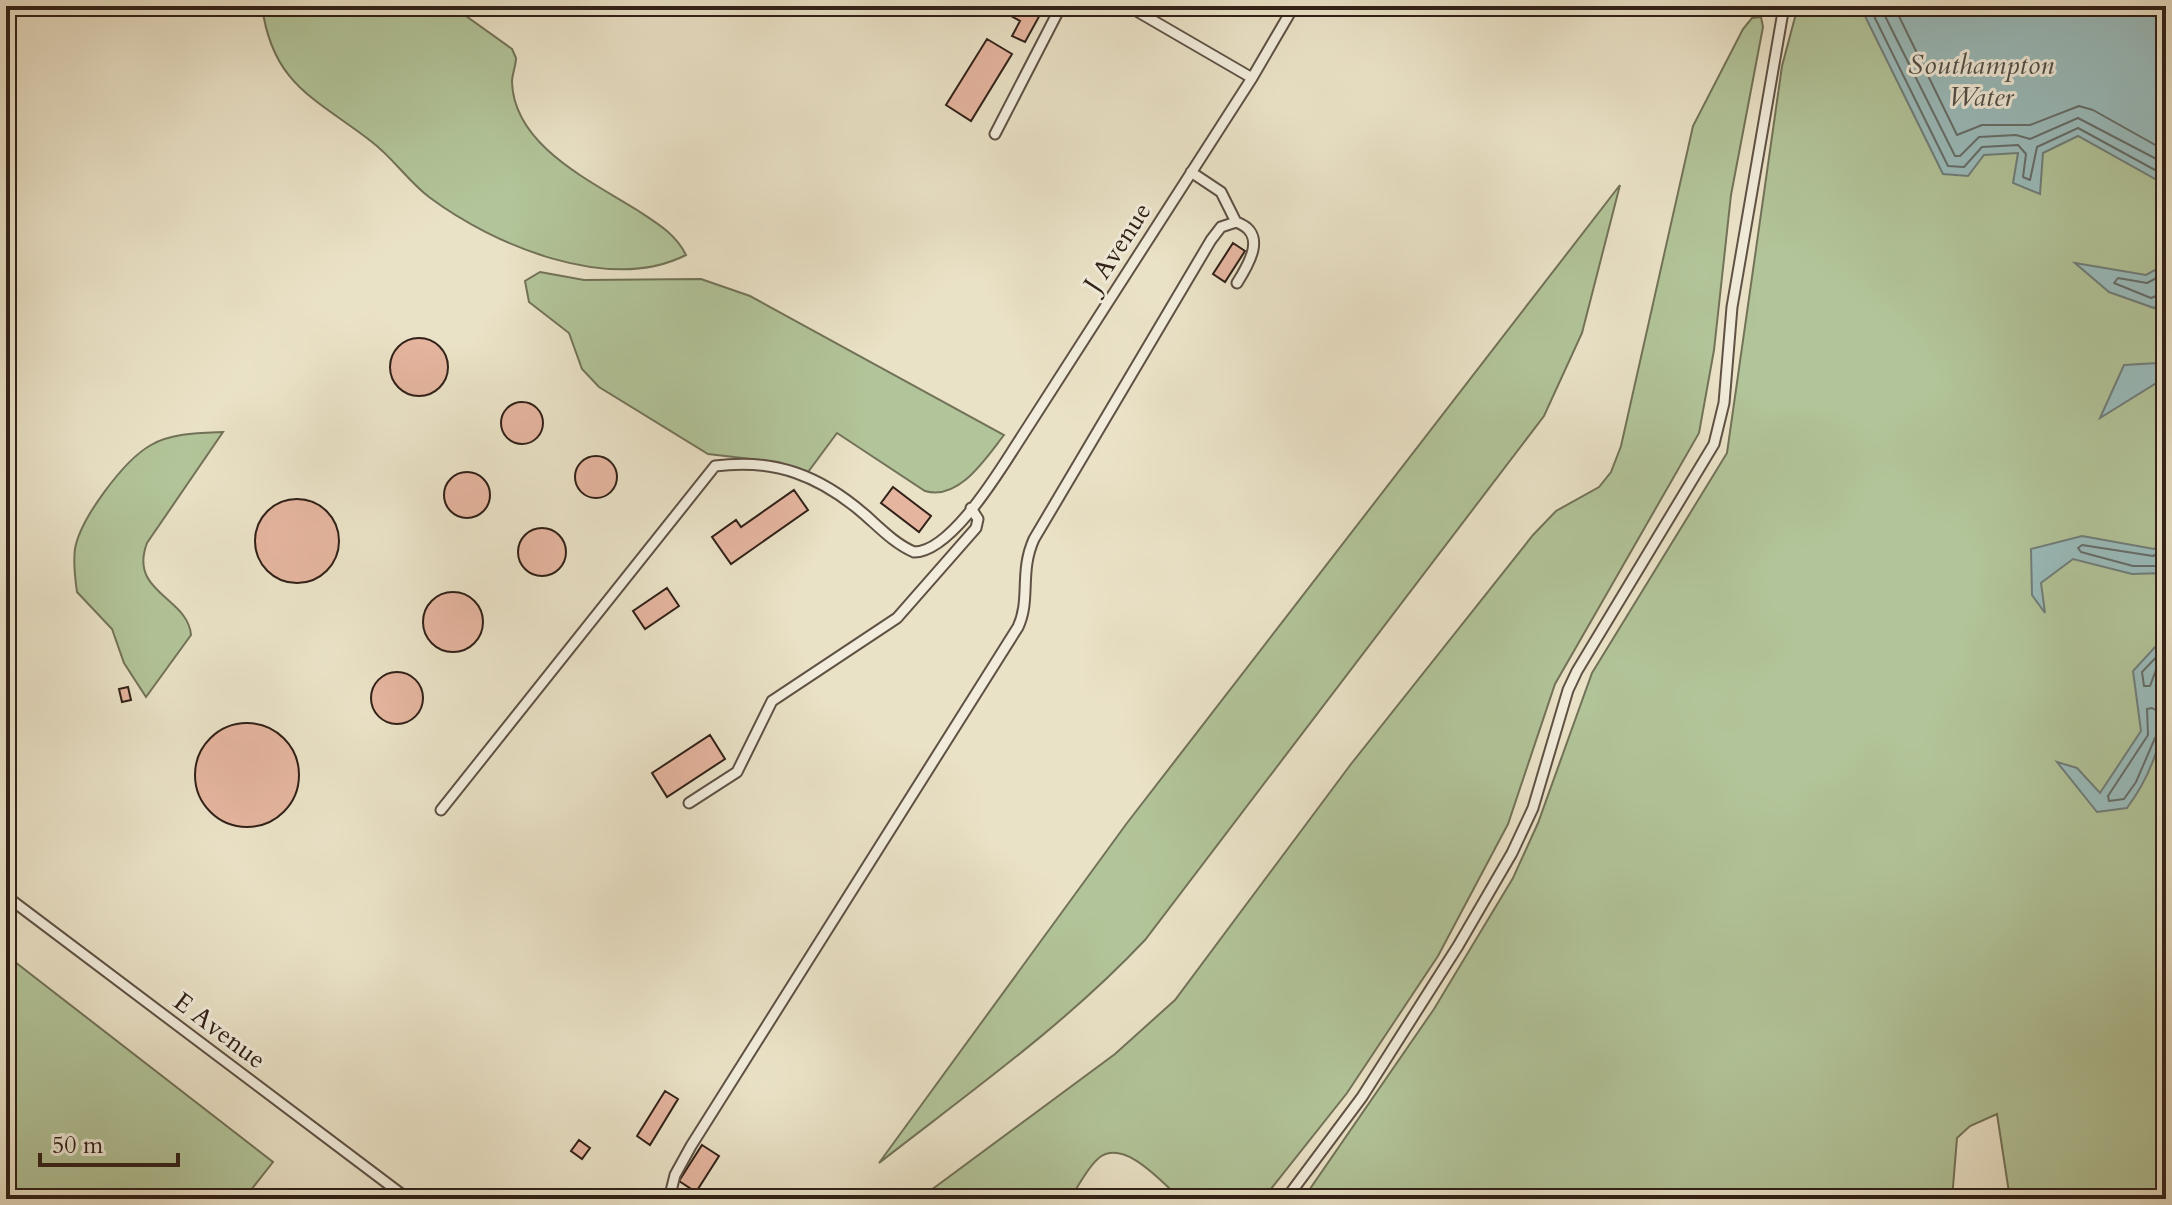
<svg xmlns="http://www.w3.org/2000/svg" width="2172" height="1205" viewBox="0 0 2172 1205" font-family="Cardo,serif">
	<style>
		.green { fill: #b2c499; stroke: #727258; stroke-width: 2 }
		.water { fill: #9abcbc; stroke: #707e7a; stroke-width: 2 }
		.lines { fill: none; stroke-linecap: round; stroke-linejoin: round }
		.shore { stroke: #666e6a; stroke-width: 2 }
		.building { fill: #e5b59f; stroke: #312118; stroke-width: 2 }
		.lane-casing { stroke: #5f5144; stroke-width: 13 }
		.lane { stroke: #f1ecdb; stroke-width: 9 }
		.labels { text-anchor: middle; stroke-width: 6; stroke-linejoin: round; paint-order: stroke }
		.street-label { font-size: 26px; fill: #312118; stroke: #f1ecdb }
		.water-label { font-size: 28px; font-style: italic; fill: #505049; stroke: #f1ecdb }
	</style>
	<rect width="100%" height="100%" fill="#eae2c7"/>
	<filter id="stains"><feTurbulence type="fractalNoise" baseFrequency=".0025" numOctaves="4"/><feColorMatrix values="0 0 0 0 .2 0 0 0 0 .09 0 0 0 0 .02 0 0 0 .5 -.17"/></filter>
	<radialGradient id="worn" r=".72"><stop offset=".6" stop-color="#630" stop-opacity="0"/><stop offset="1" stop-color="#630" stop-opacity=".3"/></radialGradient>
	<!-- green -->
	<path class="green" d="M262,6H452L512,49L516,58C516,66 512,74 512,82C514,146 591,181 637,210C657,223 676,234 686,255C609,294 493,245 429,197C408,181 393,158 372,142C317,99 272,85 262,6Z
		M1798,6H2166V1199H2010L1997,1114L1970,1126L1957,1138L1952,1199H1303L1434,1009L1513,878L1538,823L1592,673L1727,453L1782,66Z
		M1761,17L1763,27L1731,195L1714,350L1699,433L1555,684L1508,824L1438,956L1347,1093L1263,1199H1181C1163,1184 1126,1139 1100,1157C1088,1166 1078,1187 1070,1199H919L1115,1054L1175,1000L1351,764L1533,535L1556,511L1599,487L1611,472L1621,446L1693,126L1743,29L1752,18Z
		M1620,185L1582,333L1544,416L1145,940C1066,1024 970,1092 879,1163L1127,823Z
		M540,272L584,280L701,279L750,296L1004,435C986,458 959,501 925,491L837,433L808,472L778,462L708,454L599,387L582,369L569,333L529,302L525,281Z
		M223,432L147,543C128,593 188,597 191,635L146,697L124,663L112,629L77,592C75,578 73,563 75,549C80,519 124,460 151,445C172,433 199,433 223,432Z
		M6,955L273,1162L244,1199H6Z"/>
	<!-- water -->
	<path class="water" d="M1860,6H2166V185L2078,136L2043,153L2040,194L2013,183L2018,153L1984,155L1968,176L1943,174Z
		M2075,263L2146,275L2166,264V298L2154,308L2109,292Z
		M2166,350V389L2155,384L2100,418L2124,365L2158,363Z
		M2082,536L2154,549L2166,539V573L2132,574L2073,559L2041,583L2045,613L2032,595L2031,549Z
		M2166,635V676H2160L2157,700C2172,730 2147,781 2127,808L2097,812L2057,762L2077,768L2100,793L2141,731L2133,671Z"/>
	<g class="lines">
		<!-- shore -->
		<path class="shore" d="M1869,6L1948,166L1964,167L1982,147L2018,145L2026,154L2023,177L2030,180L2037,147L2078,128L2166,176
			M1880,6L1955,156H1960L1979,137L2016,135L2030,139L2078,118L2166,164
			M1894,6L1957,135L1982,125H2030L2079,106L2093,110L2166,151
			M2166,273L2147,283L2118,278L2114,283L2151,298L2166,292
			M2166,549L2153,556L2082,545L2078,548L2081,552L2133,566H2166
			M2166,647L2142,672L2144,686H2150L2156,670L2166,668
			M2166,716L2152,708L2147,709L2148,735L2108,796L2109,801L2124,799L2136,782L2155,738L2166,733"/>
	</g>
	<!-- building -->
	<path class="building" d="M1007,6H1028L1041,13L1025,42L1012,36L1020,21L1004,12Z
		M987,39L1012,54L971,121L946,105Z
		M1233,243L1245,251L1225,282L1213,274Z
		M12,280L16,293L6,295V281Z
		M390 367a29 29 0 1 1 58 0a29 29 0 1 1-58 0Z
		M501 423a21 21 0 1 1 42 0a21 21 0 1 1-42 0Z
		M575 477a21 21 0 1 1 42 0a21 21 0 1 1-42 0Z
		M444 495a23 23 0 1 1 46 0a23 23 0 1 1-46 0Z
		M893,487L931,516L919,532L881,503Z
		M794,490L808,510L731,564L712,537L736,520L741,527Z
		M255 541a42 42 0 1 1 84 0a42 42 0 1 1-84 0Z
		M518 552a24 24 0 1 1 48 0a24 24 0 1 1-48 0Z
		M667,588L679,606L645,629L633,611Z
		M423 622a30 30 0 1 1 60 0a30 30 0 1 1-60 0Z
		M371 698a26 26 0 1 1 52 0a26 26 0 1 1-52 0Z
		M128,687L131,700L122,702L119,689Z
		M195 775a52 52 0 1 1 104 0a52 52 0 1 1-104 0Z
		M710,735L725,759L667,797L652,773Z
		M665,1091L678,1099L650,1145L637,1136Z
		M579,1140L590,1148L582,1159L571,1151Z
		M702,1145L719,1156L696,1192L679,1181Z"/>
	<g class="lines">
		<defs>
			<path id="lane" d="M1128,6L1252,78
				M995,134L1061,6
				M1236,222C1268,233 1249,264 1237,283
				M689,803L737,772L772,701L897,618L976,528L978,519L971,508
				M441,810L715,466C775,458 820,476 864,514C880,528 895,544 914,552C950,552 997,475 1015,447L1252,78L1294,6
				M6,896L408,1199
				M669,1199L675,1175L691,1146L1018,627C1031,599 1019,572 1034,539L1211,240L1221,227L1236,222L1221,192L1191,172
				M1286,1199L1362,1097L1458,946L1512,853L1533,808L1568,690L1577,671L1714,444L1724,403L1732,307L1784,6"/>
		</defs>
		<!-- lane casing -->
		<use href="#lane" class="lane-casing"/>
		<!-- lane -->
		<use href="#lane" class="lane"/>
	</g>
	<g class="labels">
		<!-- street labels -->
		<g class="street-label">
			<text transform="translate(1117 247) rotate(-57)" y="9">J Avenue</text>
			<text transform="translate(220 1030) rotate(37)" y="9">E Avenue</text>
		</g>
		<!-- water labels -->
		<g class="water-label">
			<text x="1981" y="74">Southampton<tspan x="1981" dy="32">Water</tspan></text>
		</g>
	</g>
	<!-- margin -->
	<rect width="2172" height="1205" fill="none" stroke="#eae2c7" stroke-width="32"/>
	<rect x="8" y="8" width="2156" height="1189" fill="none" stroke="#312118" stroke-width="4"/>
	<rect x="16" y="16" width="2140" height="1173" fill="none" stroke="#312118" stroke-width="2"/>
	<!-- scale -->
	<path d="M40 1153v12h138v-12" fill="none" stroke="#312118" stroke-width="4"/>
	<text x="52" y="1153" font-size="24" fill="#312118" stroke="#f1ecdb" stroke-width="6" paint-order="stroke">50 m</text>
	<rect width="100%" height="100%" filter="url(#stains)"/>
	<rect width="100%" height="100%" fill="url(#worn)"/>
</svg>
